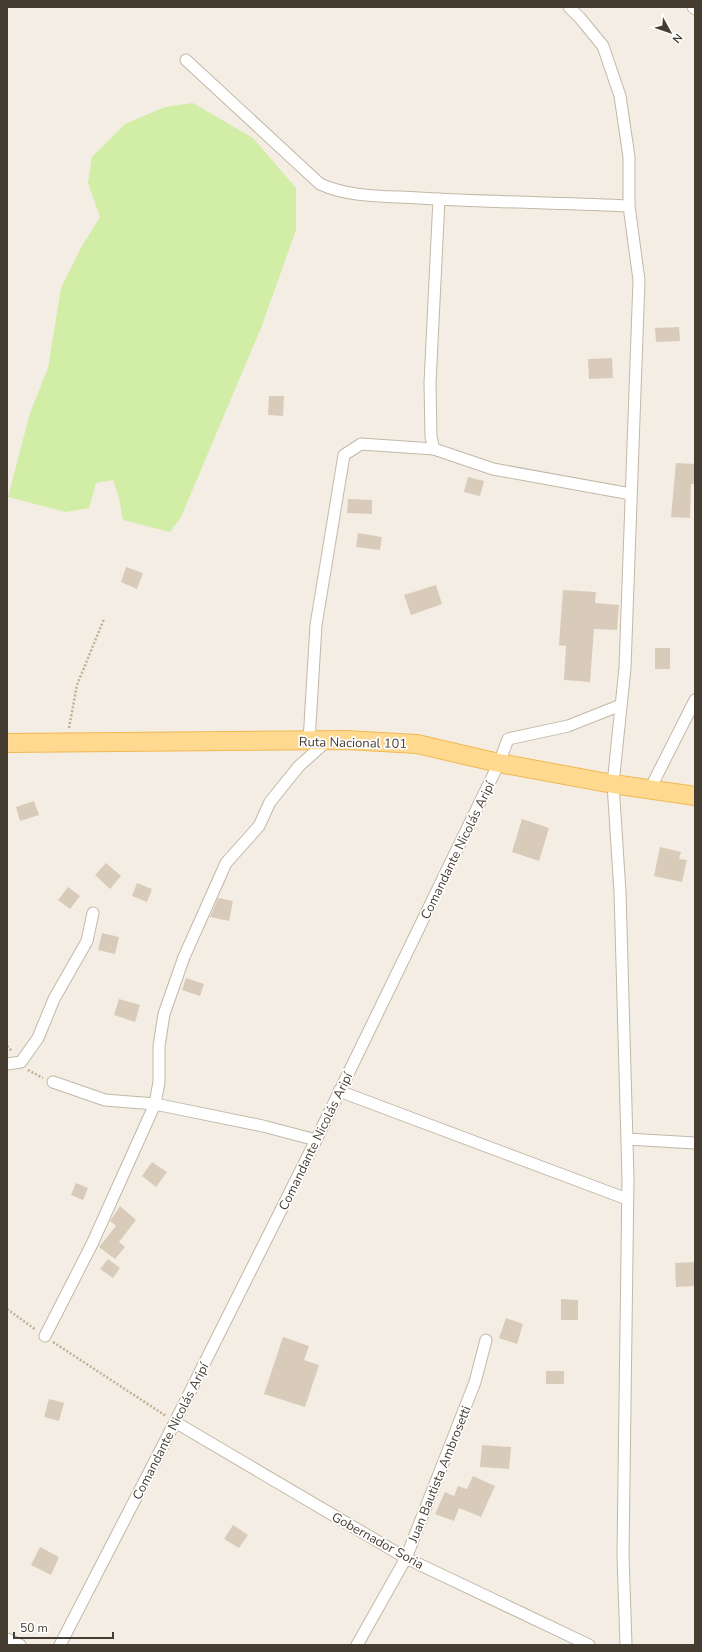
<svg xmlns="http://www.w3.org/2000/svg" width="702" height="1652" viewBox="0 0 702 1652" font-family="'Nunito Sans',sans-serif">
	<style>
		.green { fill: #d1eda6 }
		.building { fill: #d9cbba }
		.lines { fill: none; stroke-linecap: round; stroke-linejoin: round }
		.minor-casing { stroke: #c3b8a7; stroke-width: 13 }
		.primary-casing { stroke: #f1b853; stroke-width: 20 }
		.path { stroke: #c3b094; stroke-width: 2.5; stroke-dasharray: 2 2; stroke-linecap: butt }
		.minor { stroke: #fff; stroke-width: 11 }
		.primary { stroke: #ffd990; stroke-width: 18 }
		.labels { text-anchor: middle; stroke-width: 3.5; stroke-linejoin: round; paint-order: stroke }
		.street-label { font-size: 13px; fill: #463d32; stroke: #fff }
	</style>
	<rect width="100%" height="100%" fill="#f4ede3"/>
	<!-- green -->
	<path class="green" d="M193,103L253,138L296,188V230L261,328L181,517L170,532L123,520L119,498L113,480L96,483L89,508L66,512L8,497L30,413L48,368L61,288L82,246L100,217L88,183L92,157L125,124L165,107Z"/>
	<!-- building -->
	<path class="building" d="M679,327L680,341L656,342L655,328Z
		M612,358L613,378L589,379L588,359Z
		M269,396H284L283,416L268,415Z
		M676,463L695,464V484H691L690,518L671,517Z
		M468,477L484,481L480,496L464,492Z
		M348,499L372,500V514L347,513Z
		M358,533L382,537L380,550L356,547Z
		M126,567L143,573L137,589L121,582Z
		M436,585L442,604L411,615L404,595Z
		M563,590L596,592L595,603L619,605L617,630L594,629L590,682L564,680L566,646L559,645Z
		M655,648H670V669H655Z
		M34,801L39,815L20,821L16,807Z
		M522,819L549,828L539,861L512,852Z
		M660,847L681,852L679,859L687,860L682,882L654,876Z
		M106,863L121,876L110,889L95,875Z
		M137,883L152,889L147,902L132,896Z
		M68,887L80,896L70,909L58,900Z
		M218,898L233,901L229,921L210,917Z
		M102,933L119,937L115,954L98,950Z
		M186,978L204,984L200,996L182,990Z
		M119,999L140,1005L135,1022L114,1015Z
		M152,1162L167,1172L156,1187L142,1176Z
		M76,1183L88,1188L83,1200L71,1195Z
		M120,1206L136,1220L119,1242L125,1247L115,1259L99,1247L116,1226L110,1221Z
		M108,1259L120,1268L113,1278L100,1269Z
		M695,1262V1286L676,1287L675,1263Z
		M561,1299L578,1300V1320H561Z
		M506,1318L523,1324L517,1344L499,1338Z
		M283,1337L309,1346L304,1360L319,1365L305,1407L264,1394Z
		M546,1371H564V1384H546Z
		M49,1399L64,1403L59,1421L44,1417Z
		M482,1445L511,1447L509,1469L480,1467Z
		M473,1476L495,1486L481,1517L459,1508L454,1521L435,1514L445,1492L454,1496L458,1486L467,1489Z
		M233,1525L248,1535L239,1548L224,1539Z
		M40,1547L59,1557L51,1575L31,1565Z"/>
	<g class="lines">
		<defs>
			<path id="minor" d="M569,7L580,18L603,46L620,96L629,157V206L639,280L625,668L613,784L620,892L628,1178L623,1555L626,1645
				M693,7L695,9
				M186,60L320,184C351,198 386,196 419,198C489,202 559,203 629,206
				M434,449L431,437L430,383L439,199
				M309,741L316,625L344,455L361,444L434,449L493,469L631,494
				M650,789L695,700
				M7,1064L21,1062L38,1038L54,999L87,941L93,913
				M53,1082L105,1100L155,1104L263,1126L316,1140
				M339,1091L627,1199
				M627,1139L695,1143
				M45,1336L92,1244L155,1104L159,1082V1046L164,1014L184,957L226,863L259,826L270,802L299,766L327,741
				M175,1422L406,1558L589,1645
				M7,1639L20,1645
				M60,1645L175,1422L316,1140L499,763L508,739L568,726L621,705
				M357,1645L406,1558L475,1382L486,1340"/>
			<path id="primary" d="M7,743L346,740L417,744L499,763L613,784L695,796"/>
		</defs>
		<!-- minor casing -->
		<use href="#minor" class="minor-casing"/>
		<!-- primary casing -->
		<use href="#primary" class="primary-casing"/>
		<!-- path -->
		<path class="path" d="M69,728L77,685L104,619
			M7,1046L12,1051
			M28,1070L43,1078
			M7,1309L36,1330
			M53,1342L166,1416"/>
		<!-- minor -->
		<use href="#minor" class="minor"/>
		<!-- primary -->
		<use href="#primary" class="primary"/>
	</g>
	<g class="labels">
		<!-- street labels -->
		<g class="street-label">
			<text transform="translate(353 742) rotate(1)" y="5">Ruta Nacional 101</text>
			<text transform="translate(457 850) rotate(-64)" y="5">Comandante Nicolás Aripí</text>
			<text transform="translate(315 1141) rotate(-64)" y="5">Comandante Nicolás Aripí</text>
			<text transform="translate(170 1431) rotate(-63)" y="5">Comandante Nicolás Aripí</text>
			<text transform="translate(439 1474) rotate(-68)" y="5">Juan Bautista Ambrosetti</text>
			<text transform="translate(378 1540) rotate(29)" y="5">Gobernador Soria</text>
		</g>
	</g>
	<!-- border -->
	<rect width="702" height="1652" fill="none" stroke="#463d32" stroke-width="16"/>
	<!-- north arrow -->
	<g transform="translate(670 32) rotate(130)" stroke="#ffffff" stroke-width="3" paint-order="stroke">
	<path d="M0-3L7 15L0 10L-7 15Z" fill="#463d32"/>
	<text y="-6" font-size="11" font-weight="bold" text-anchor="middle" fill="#463d32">N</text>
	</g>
	<!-- scale -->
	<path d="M14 1632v6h99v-6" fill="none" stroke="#463d32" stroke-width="2"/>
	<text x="20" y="1632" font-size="12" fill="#463d32" stroke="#ffffff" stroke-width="3" paint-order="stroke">50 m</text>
</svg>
